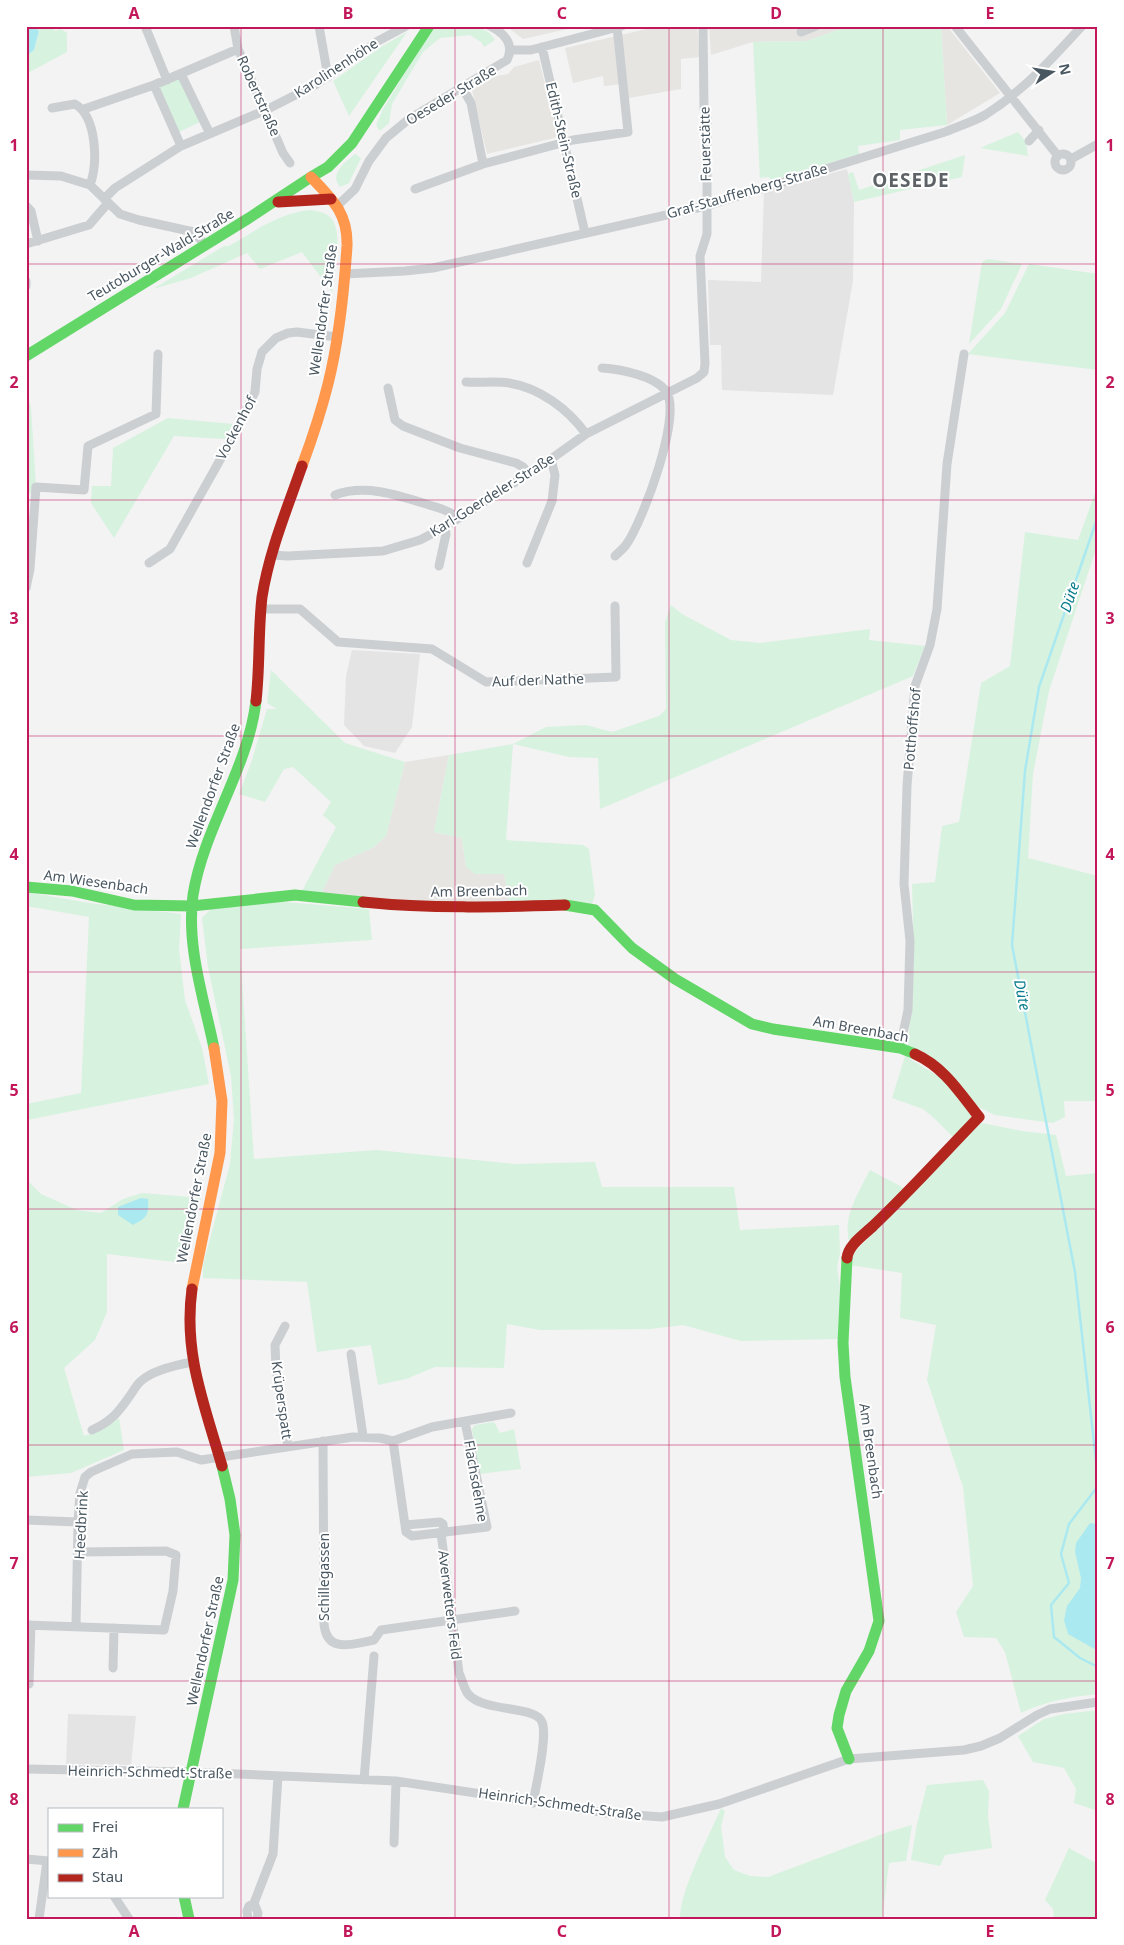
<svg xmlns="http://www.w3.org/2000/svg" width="1124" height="1945" viewBox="0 0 1124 1945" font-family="'Noto Sans',sans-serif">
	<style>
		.commercial { fill: #e6e5e2 }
		.education { fill: #e5e4e5 }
		.green { fill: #d7f2df }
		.water { fill: #abe9f1 }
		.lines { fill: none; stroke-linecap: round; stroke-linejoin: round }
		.stream { stroke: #abe9f1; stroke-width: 2.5 }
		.street { stroke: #cccfd2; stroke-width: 9 }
		.fast { stroke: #63d668; stroke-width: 11 }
		.slow { stroke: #ff974d; stroke-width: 11 }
		.jam { stroke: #b3261e; stroke-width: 11 }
		.grid { fill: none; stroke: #c2185b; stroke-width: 1; stroke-opacity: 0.55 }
		.labels { text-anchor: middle; stroke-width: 4; stroke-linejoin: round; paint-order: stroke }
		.street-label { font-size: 14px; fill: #495761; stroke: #fff }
		.water-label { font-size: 15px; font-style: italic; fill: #097d8d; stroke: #fff }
		.district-label { font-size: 19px; font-weight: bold; letter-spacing: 1px; fill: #5e6367; stroke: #fff }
		.neatline { fill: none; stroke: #c2185b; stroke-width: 2 }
		.grid-label { font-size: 16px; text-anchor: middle; font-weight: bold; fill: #c2185b }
	</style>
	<rect width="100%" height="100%" fill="#f3f3f3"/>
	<!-- commercial -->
	<path class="commercial" d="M506,26H581L523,39Z
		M659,26H697L700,57L681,59V89L623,99L622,84L604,86L603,76L573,83L565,48Z
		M709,26H875L846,27L807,41L753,42L711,55Z
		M941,26H947L1000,93L947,125Z
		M539,60L558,137L487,154L472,90L496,76L508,74L514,67Z
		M449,755L434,832L462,838L466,867L504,873L510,904L437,905L320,896L335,865L374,847L386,836L405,762Z"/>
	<!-- education -->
	<path class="education" d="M847,169L854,202L853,281L833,395L722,390L721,345H710L708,280L761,282L764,191Z
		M352,650L420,654L412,727L395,753L364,746L344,725L346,676Z
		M68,1714L136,1716L131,1765L66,1764Z"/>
	<!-- green -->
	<path class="green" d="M32,26H50L55,31L61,29L67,33V52L26,74V56L34,50L39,31Z
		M434,26C454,26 484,20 495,40L484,47L481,42L470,35L440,38L423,52L392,104L389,123L381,130H379L376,125L383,109Z
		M941,26L947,125L900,130V140L858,146L859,154L770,181L769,177L760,178L753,42L807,41L846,27Z
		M407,32L349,116L333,81L381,47Z
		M179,78L200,122L179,132L158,87Z
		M1018,132L1026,142L1028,156L980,148Z
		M355,154L361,158L349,183L340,187C329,174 344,163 355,154Z
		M965,155L962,177L854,202L848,174L853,172L859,190Z
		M310,210C318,211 325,212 331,218C344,233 334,274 332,292L302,252L260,269L247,253L191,278L153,289L224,246H229C255,231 279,213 310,210Z
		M988,259L1022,264L1001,309L969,344L982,262Z
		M1029,264L1098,274V370L968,354L1005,313Z
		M26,388L31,408L36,487L26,497Z
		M168,418L233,424L225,439L174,436L114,538L91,503L92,486H111L113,448Z
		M1098,485V543L1049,691L1033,774L1028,858L1098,876V1101H1064L1065,1117L1053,1123L995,1115L979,1107L908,1046L914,961L912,884L935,882L942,826L959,822L981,683L1010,666L1025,532L1078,540Z
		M671,605L682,614L731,640L760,643L870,629L869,640L925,646L913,676L600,809L598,758L569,757L513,744L506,840L583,845L589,849L595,895L592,904H510L504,874H475L466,867L462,838L434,832L449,755L513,744L546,727L586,725L612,732L659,716L666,709L665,622Z
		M271,670L345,743L405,762L386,836L374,847L335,865L320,896L302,891L336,827L323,815L331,802L293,767L284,769L265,802L239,794L251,763L267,709H277L267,703Z
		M26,892L89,903L181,914L179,949L185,1000L202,1048L209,1084L27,1120L26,1104L81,1093L89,917L26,906Z
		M272,901L369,909L372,940L240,949L254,1159L377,1150L515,1164L595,1162L602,1187H734L740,1230L839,1225L840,1253L837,1267L841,1294L838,1339L741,1341L683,1325L650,1329L540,1330L507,1324L504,1368L435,1367L406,1379L378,1385L371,1345L317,1352L307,1282L203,1278V1265L230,1164L234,1119L231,1076L208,967L202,918L213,907Z
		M905,1056L943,1079L975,1118L954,1138L935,1119L923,1109L892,1098Z
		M982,1123L1022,1131L1056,1135L1066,1176L1098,1173V1694C1070,1697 1046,1701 1021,1713L1005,1652L996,1638L964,1637L956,1612L973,1586L963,1487L927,1380L936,1325L900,1318L902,1273L850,1265L852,1255L958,1143Z
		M870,1170L904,1188L850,1244C841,1218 859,1192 870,1170Z
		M26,1179L41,1194L77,1210L101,1213L123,1199L142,1193L201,1198L183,1263L107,1254V1312L95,1340L64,1368L84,1436L103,1429L119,1418L124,1450L71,1473L26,1477Z
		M494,1422L500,1433L514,1429L521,1469L479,1474L472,1429L475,1425Z
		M1098,1710V1811L1074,1803L1076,1789L1064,1768L1033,1762L1018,1736L1044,1719L1064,1714Z
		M983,1780L989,1791L988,1816L992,1848L945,1855L940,1866L911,1860L917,1824L927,1785Z
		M721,1808L725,1811L721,1826L725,1857L734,1870L750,1876L768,1877L888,1832L912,1825L906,1861L889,1863L882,1919H680C680,1889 709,1837 721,1808Z
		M1069,1848L1098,1864V1919H1054L1053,1909L1045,1900Z"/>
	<!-- water -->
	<path class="water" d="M26,26H32L39,31L34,50L26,56Z
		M141,1198L148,1199C149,1216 147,1217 133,1225L118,1215V1207Z
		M1090,1523L1098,1524V1651L1068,1634L1064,1620L1067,1606L1080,1588L1081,1578L1075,1552L1076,1543Z"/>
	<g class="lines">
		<!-- stream -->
		<path class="stream" d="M1098,516L1039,687L1025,771L1012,945L1075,1272L1098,1479
			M1098,1486L1069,1524L1061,1554L1069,1583L1051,1605L1054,1637L1080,1658L1098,1667"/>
		<!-- street -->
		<path class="street" d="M145,26L167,80
			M234,26L238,49L283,153L290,163
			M319,26L328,77
			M955,26L1058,156
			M801,32L816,26
			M542,47L585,233
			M510,50H531L622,26
			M181,74L210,134
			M154,85L181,146
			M462,87L471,103L483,164
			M52,108L75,104C97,117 98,163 90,185
			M84,109L154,85L238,49
			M1029,141L1039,130
			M1055 162a8 8 0 1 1 16 0a8 8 0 1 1-16 0Z
			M1071,159L1098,144
			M26,175L61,176L90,185L120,214L139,220L194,232L205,245
			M415,189L483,164L573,140L628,132L617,27
			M104,199L115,188L181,146L266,110L315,85L378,41L406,26
			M26,206L31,211L38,241
			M337,206L355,189L369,161L386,138L409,119L507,60C515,44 504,33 490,26
			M26,244L89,225L108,203
			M344,274L405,271L433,268L706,206L945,132C958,126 973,122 985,115C1023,91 1052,59 1082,26
			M26,281V286
			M602,368C620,369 655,376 666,391C683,415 642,523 626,545C623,549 619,552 615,556
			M466,382C480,383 495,381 509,383C540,388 568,409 586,434
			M388,388L395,420L403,426L460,448L516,463L523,467L528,472
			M335,495C369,482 408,499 442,509L451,513L456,519
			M271,555L288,556L383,551L420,540L445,527L551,459L586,434L697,378L704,372L705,363L700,256L707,234V116L704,109L703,26
			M149,563L170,549L229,444L255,392L257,369L262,352L276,338L288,333L297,332L337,337
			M527,563L552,501L555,475L551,459
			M439,566L446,534L445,527
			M26,588L30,569L36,487L84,490L88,446L156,414L158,354
			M261,609H300L338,642L432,649L486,682L616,677L615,606
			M900,1048L908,1010L910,941L904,884L907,786L915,686L930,645L937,609L947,464L964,354
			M285,1326L275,1345L276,1369L288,1447
			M351,1354L363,1436
			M92,1430C110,1422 118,1413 129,1397C133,1392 136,1385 141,1381C153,1370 176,1365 193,1362
			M323,1441L324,1624C327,1654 352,1644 374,1640L381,1630L515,1611
			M393,1441L432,1427L511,1413
			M26,1520L78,1522
			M405,1525L440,1522L443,1524L444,1533
			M441,1533L459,1673C462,1679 464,1689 468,1694C484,1713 536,1705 542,1722C548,1737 536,1785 533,1803
			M26,1625L164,1630L173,1591L176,1555L166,1551L79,1552
			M76,1626L78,1522L80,1493L85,1477L91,1472L132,1454L177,1452L201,1460L353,1437L380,1438L393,1441L406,1532L412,1536L487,1527L465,1422
			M113,1668L114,1628
			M29,1684L31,1625
			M26,1769L191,1772L396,1781L607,1813L662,1817L719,1804L849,1759L964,1750L981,1746L1000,1738L1037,1715L1050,1709L1098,1702
			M364,1780L374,1656
			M394,1843L396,1781
			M26,1859L49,1861
			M114,1896L129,1919
			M254,1903L258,1913L257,1919
			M39,1919L47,1861
			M248,1919L247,1911L249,1906L254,1903L273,1854L278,1776"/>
		<!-- fast -->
		<path class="fast" d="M311,177L328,167L352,143L429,26
			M26,356L249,218L311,177
			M26,887L72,891L134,905L192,906L295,895L363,902
			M565,905L595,910L632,948L675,979L752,1024L773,1029L900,1048L915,1054
			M214,1048C204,999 186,946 193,895C204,827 248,769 256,701
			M847,1258L843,1343L845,1377L879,1621L869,1651L846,1691L839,1715L837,1728L849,1759
			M183,1809L233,1580L235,1535L230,1499L222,1466
			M184,1896L189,1919"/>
		<!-- slow -->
		<path class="slow" d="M302,466C312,439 321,412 328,384C339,340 344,292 347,246C348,213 332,199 311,177
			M192,1289L220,1153L222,1101L214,1048"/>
		<!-- jam -->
		<path class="jam" d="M278,202L331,199
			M256,701C260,666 258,632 262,597C269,552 287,509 302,466
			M363,902C430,909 497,907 565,905
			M847,1258C848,1245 865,1234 873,1226C910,1191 944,1153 979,1117C960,1093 944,1067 915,1054
			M192,1289C183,1354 205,1406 222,1466"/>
	</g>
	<!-- grid -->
	<path class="grid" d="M241,26V1919M455,26V1919M669,26V1919M883,26V1919M26,264H1098M26,500H1098M26,736H1098M26,972H1098M26,1209H1098M26,1445H1098M26,1681H1098"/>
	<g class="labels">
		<!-- street labels -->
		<g class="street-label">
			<text transform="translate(336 68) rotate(-33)" y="5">Karolinenhöhe</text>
			<text transform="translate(451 95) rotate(-31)" y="5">Oeseder Straße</text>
			<text transform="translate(259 96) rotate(66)" y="5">Robertstraße</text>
			<text transform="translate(564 140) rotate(77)" y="5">Edith-Stein-Straße</text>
			<text transform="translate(705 144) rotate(-91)" y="5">Feuerstätte</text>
			<text transform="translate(747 191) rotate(-16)" y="5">Graf-Stauffenberg-Straße</text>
			<text transform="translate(161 255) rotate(-31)" y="5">Teutoburger-Wald-Straße</text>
			<text transform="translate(323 310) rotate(-82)" y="5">Wellendorfer Straße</text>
			<text transform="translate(236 428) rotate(-62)" y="5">Vockenhof</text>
			<text transform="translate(492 495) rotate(-32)" y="5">Karl-Goerdeler-Straße</text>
			<text transform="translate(538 680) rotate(-2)" y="5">Auf der Nathe</text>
			<text transform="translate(912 729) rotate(-85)" y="5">Potthoffshof</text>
			<text transform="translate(213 786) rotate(-70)" y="5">Wellendorfer Straße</text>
			<text transform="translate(96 882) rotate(8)" y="5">Am Wiesenbach</text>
			<text transform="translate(479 891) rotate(-1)" y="5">Am Breenbach</text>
			<text transform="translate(861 1029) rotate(10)" y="5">Am Breenbach</text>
			<text transform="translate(194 1198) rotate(-79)" y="5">Wellendorfer Straße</text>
			<text transform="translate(282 1400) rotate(82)" y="5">Krüperspatt</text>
			<text transform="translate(871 1451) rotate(82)" y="5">Am Breenbach</text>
			<text transform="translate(476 1481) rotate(80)" y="5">Flachsdehne</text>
			<text transform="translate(81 1525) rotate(-87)" y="5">Heedbrink</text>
			<text transform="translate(324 1577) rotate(-90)" y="5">Schillegassen</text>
			<text transform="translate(450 1605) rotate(83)" y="5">Averwetters Feld</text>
			<text transform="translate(205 1641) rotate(-78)" y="5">Wellendorfer Straße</text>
			<text transform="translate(150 1772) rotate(1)" y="5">Heinrich-Schmedt-Straße</text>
			<text transform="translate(560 1804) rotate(8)" y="5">Heinrich-Schmedt-Straße</text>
		</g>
		<!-- water labels -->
		<g class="water-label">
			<text transform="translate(1070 597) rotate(-71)" y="5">Düte</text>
			<text transform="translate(1022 995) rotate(79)" y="5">Düte</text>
		</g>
		<!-- district labels -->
		<g class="district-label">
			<text x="911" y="187">OESEDE</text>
		</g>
	</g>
	<!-- border -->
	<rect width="1124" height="1945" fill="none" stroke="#ffffff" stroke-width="55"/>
	<!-- legend -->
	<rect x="48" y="1808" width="175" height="90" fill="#ffffff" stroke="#b6bcc0"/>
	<rect x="58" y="1824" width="25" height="8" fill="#63d668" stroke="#b6bcc0"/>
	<text x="92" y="1832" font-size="15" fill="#495761">Frei</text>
	<rect x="58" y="1849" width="25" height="8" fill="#ff974d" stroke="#b6bcc0"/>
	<text x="92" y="1858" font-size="15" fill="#495761">Zäh</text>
	<rect x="58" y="1874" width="25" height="8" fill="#b3261e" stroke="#b6bcc0"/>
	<text x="92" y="1882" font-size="15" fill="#495761">Stau</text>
	<!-- north arrow -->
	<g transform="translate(1052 72) rotate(78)" stroke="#ffffff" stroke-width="4" paint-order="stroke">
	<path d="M0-4L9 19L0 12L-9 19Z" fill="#495761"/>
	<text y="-8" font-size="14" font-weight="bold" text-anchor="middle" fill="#495761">N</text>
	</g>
	<rect x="28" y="28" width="1068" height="1890" class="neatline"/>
	<g class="grid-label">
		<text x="134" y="19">A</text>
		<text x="348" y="19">B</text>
		<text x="562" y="19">C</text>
		<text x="776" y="19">D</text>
		<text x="990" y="19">E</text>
		<text x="14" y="151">1</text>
		<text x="1110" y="151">1</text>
		<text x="14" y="388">2</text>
		<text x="1110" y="388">2</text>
		<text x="14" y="624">3</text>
		<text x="1110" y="624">3</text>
		<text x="14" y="860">4</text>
		<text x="1110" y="860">4</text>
		<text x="14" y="1096">5</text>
		<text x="1110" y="1096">5</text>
		<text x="14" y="1333">6</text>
		<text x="1110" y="1333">6</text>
		<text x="14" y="1569">7</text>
		<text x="1110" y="1569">7</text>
		<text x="14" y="1805">8</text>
		<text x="1110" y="1805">8</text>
		<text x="134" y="1937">A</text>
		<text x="348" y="1937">B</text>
		<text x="562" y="1937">C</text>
		<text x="776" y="1937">D</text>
		<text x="990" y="1937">E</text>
	</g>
</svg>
